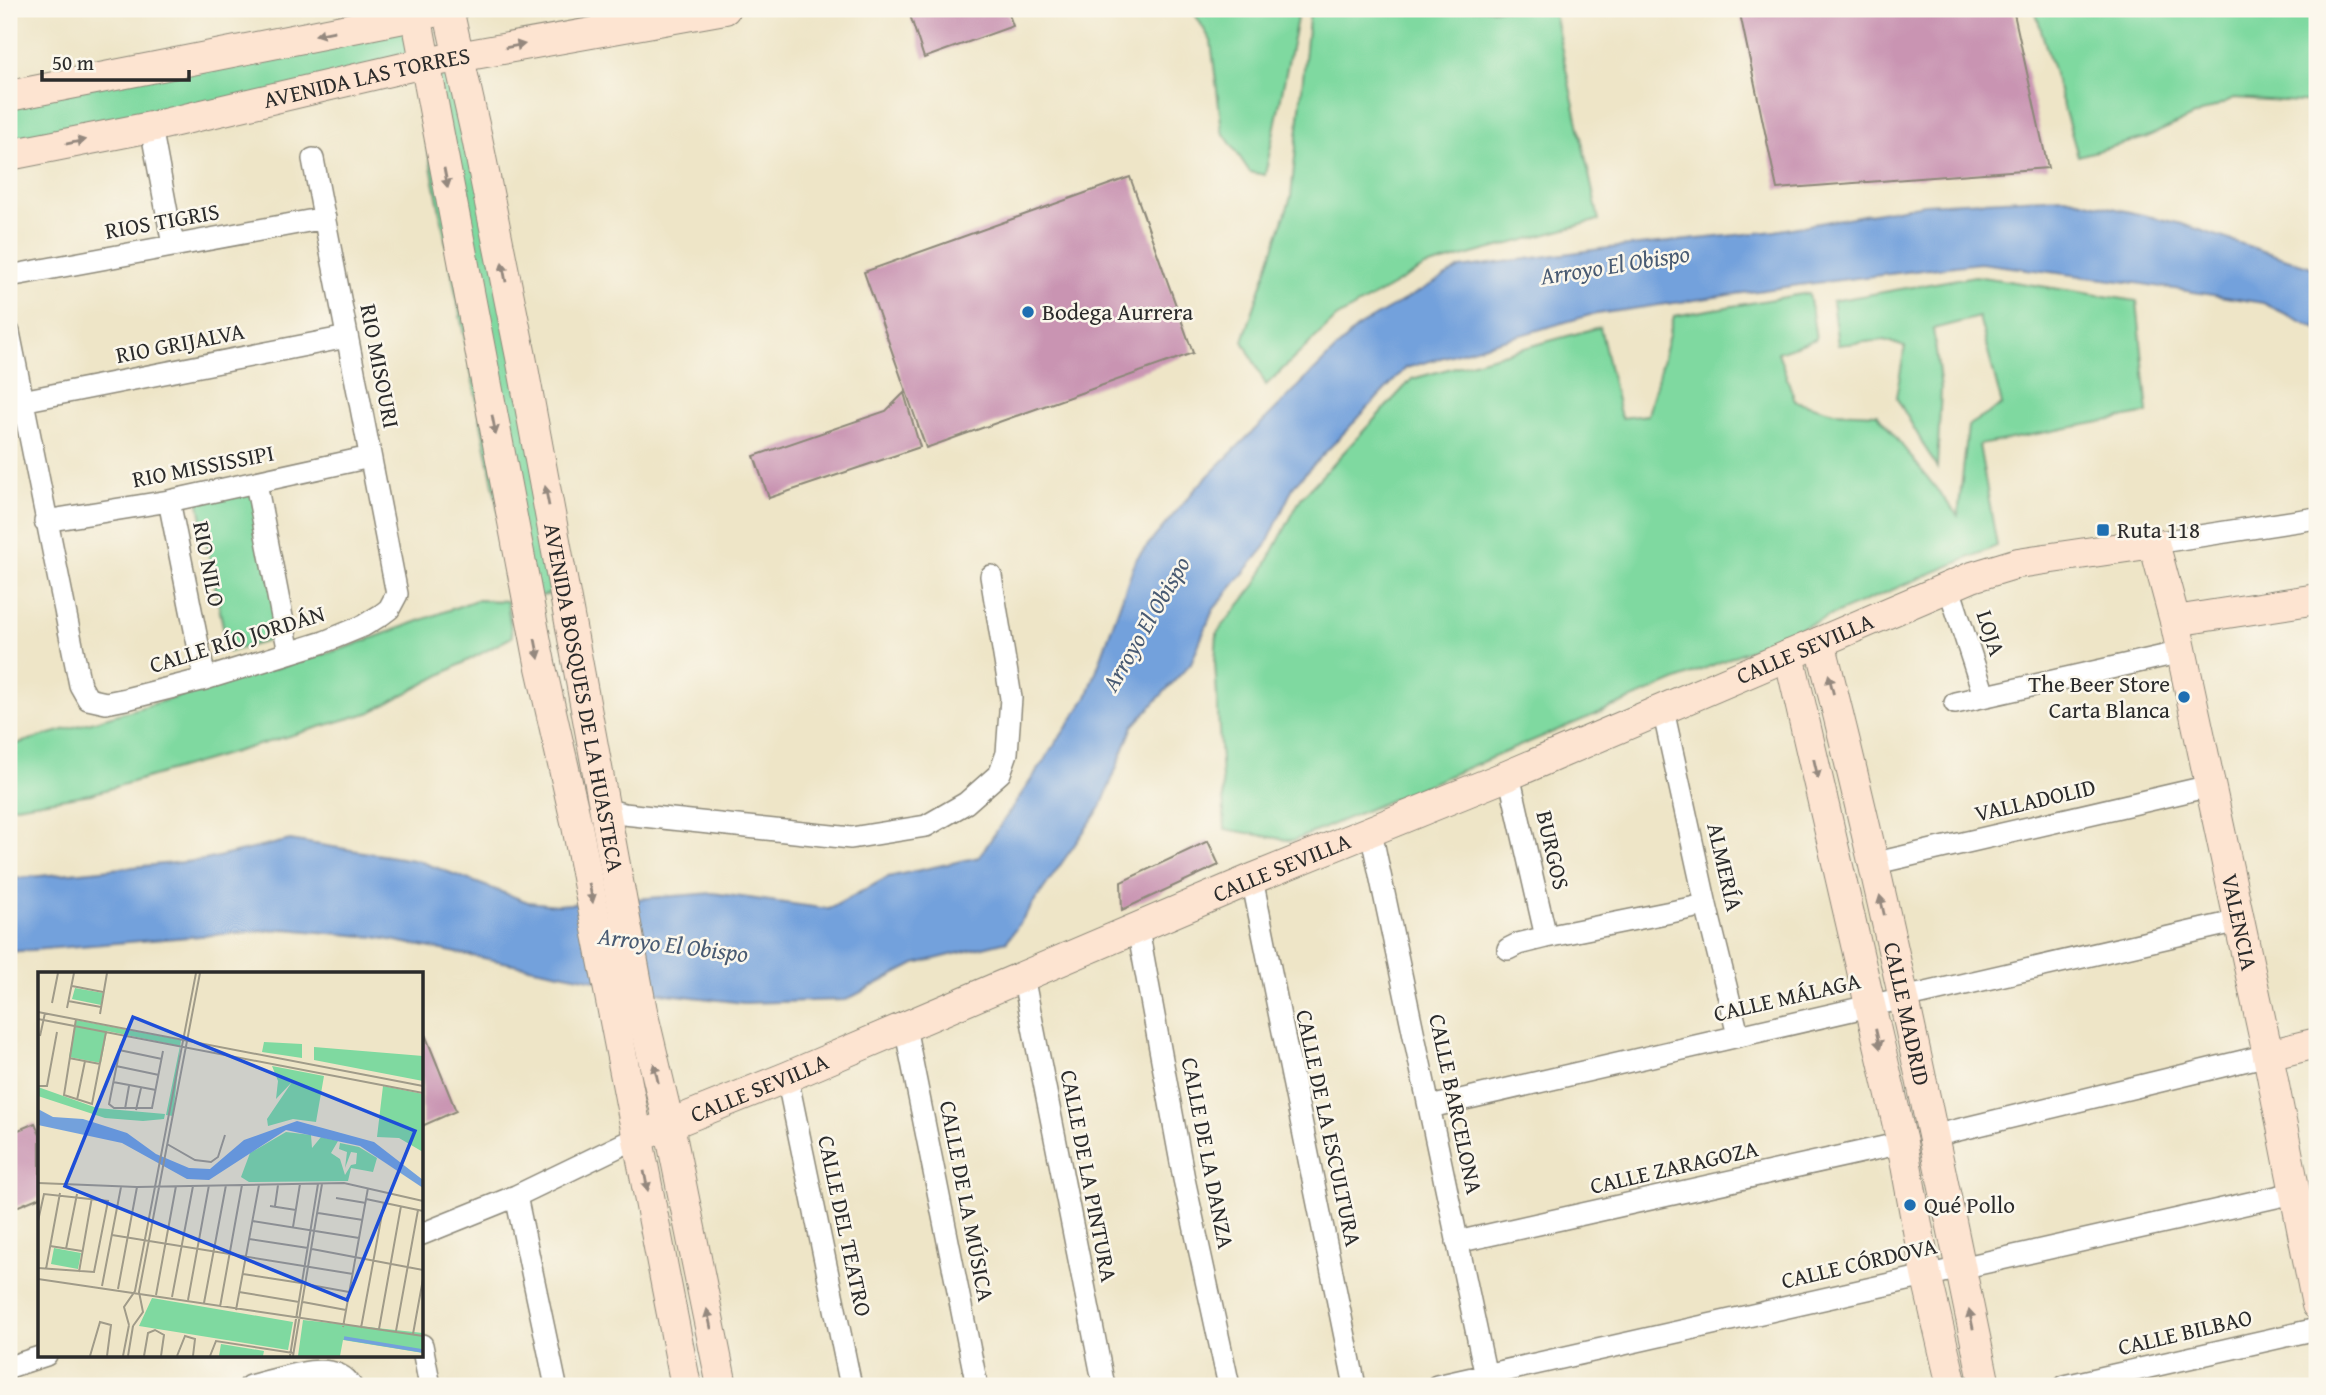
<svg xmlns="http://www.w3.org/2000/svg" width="2326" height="1395" viewBox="0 0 2326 1395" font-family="'Gentium Book Plus',serif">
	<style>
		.green { fill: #7fd9a0; stroke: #558266; stroke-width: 2 }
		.water { fill: #73a1dc; stroke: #4f6684; stroke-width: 2 }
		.building { fill: #c994b2 }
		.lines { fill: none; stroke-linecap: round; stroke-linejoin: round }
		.street-casing { stroke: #8c8879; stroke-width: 24 }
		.secondary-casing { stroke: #8c8879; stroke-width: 32 }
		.street { stroke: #fff; stroke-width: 21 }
		.secondary { stroke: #fde4d1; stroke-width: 30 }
		.oneway { fill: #94887e }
		.poi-dot { fill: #1f6fb2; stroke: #fbf7ec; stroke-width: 2.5 }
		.labels { text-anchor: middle; stroke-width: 5; stroke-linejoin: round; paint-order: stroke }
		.street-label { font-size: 23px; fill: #2b2b2b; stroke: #fbf7ec }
		.poi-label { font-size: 23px; fill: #2b2b2b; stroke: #fbf7ec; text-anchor: start }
		.water-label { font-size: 24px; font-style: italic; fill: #485a72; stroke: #fbf7ec }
		.inset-river { fill: none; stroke: #73a1dc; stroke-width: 3.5 }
		.inset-road { fill: none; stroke: #a09b89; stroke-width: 2 }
		.view { fill: #1d4ed8; fill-opacity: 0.15; stroke: #1d4ed8; stroke-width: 3.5 }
		.inset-edge { fill: none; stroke: #2b2b2b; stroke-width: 3.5 }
	</style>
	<rect width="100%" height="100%" fill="#fbf7ec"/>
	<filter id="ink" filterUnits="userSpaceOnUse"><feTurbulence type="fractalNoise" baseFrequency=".0143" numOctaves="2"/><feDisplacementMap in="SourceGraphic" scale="14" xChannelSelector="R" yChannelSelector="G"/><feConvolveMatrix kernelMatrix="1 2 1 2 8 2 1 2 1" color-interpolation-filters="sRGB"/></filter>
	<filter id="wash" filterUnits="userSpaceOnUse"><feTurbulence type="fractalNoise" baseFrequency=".00686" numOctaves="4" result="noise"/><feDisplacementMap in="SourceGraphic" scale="28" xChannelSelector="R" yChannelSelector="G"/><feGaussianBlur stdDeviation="1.57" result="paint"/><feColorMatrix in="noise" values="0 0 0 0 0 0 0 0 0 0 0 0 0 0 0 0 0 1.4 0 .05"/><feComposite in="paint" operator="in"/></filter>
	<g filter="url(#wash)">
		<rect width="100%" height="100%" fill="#eee5c7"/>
		<!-- green -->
		<path class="green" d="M1192,9H1299L1265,175L1250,172L1222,131L1211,41Z
			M1310,9H1553L1599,220L1425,267L1336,318L1266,385L1243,341L1291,197Z
			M2035,9H2317V103L2234,98L2145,138L2078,156Z
			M404,25L413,67L461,57L568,590L516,602L412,68L9,147V103Z
			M1975,276L2137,301L2148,413L1979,445L1997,546L1293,841L1225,829L1215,663L1217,633L1256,584L1301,498L1412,379L1600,327L1621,418L1648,415L1674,316L1809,293L1816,339L1778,352L1795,401L1833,412L1877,414L1958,516L1968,426L2002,405L1979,317L1933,329L1941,389L1937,468L1896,397L1905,347L1884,340L1838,345L1832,301Z
			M253,488L282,637L228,652L198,499Z
			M476,600L507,601L512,637L371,712L91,794L9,807V746L348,647Z"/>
		<!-- water -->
		<path class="water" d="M2065,197L2182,224L2317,269V329L2263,303L2143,284L1980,263L1799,285L1590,315L1406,368L1294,485L1266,546L1213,610L1191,663L1133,726L1101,807L1007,941L915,964L846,1000L744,1003L667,994L375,937L285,929L9,952V879L205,860L290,840L419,861L528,902L557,905L713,893L829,909L888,877L979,857L1087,697L1136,559L1197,487L1359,326L1460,268L1600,249L1775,231L1924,204Z"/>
		<g id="blocks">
			<!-- building -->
			<path class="building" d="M930,9H1007L1013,26L924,58L909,12Z
				M1739,9H2013L2048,168L1777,189Z
				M1130,177L1193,353L926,448L864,272Z
				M904,393L920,447L769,498L754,456L886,411Z
				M1208,841L1219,865L1122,910L1121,882Z
				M422,1027L456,1111L422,1126Z
				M35,1123L40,1135V1197L9,1210V1134Z"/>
		</g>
	</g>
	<g filter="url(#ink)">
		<use href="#blocks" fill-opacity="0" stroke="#8c8879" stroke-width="2"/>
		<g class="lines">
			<defs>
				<path id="street" d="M151,127L173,245
					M9,276L325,218
					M9,332L80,685L88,699L106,703L126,699L205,679L324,642L363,626L381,615L389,609L397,594L313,159
					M22,401L347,337
					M256,483L289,653
					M169,501L205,679
					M45,521L169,501L370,457
					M2154,543L2317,518
					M1949,588L1984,695
					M1955,703L2182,652
					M1663,710L1706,905L1738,1035
					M1509,775L1546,937
					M603,809L624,814L851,838L926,826L966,803L1000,773L1007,753L1011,698L991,576
					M1371,832L1488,1386
					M1872,864L2210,786
					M1252,879L1355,1386
					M1138,929L1184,1179L1229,1386
					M1508,949L1518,944L1546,937L1706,905
					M1023,976L1104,1386
					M905,1027L977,1386
					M787,1077L851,1386
					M1430,1107L2239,921
					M1933,1136L2268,1055
					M516,1196L556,1386
					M422,1234L516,1196L638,1137
					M1457,1242L1902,1143
					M422,1345L430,1386
					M9,1367L46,1355
					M250,1386C277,1380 334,1356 351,1386
					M1437,1386L2294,1193
					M2065,1386L2317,1329"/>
				<g id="secondary">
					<path d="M415,9L540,663L577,826L686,1386"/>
					<path id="s1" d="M448,9L477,138L521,357L642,1011L669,1125L722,1386"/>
					<path d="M9,96L434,12"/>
					<path id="s2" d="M9,155L151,127L424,63L725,9"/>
					<path d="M2175,621L2317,599"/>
					<path id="s3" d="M1820,642C1883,888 1934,1138 1985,1386"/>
					<path d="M1789,655L1902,1143L1926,1274L1952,1386"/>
					<path d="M2268,1055L2317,1043"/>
					<path id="s4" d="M638,1137L787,1077L1252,879L1509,775L1972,577L2018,563L2154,543L2175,621L2268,1055L2317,1305"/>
				</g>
			</defs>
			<!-- street casing -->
			<use href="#street" class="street-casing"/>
			<!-- secondary casing -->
			<use href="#secondary" class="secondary-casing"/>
			<!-- street -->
			<use href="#street" class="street"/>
			<!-- secondary -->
			<use href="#secondary" class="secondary"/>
		</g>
		<!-- one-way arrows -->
		<defs><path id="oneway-solid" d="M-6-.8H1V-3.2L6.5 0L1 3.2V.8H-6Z" transform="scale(1.75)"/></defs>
		<g class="oneway">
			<use href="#oneway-solid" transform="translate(325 33) rotate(169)"/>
			<use href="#oneway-solid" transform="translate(515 46) rotate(-10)"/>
			<use href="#oneway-solid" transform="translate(76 142) rotate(-11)"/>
			<use href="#oneway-solid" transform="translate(446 178) rotate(79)"/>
			<use href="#oneway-solid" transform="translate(504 272) rotate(-101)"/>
			<use href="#oneway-solid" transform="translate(494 425) rotate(79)"/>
			<use href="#oneway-solid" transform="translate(547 496) rotate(-101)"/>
			<use href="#oneway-solid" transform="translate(537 649) rotate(79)"/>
			<use href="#oneway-solid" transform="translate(1831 684) rotate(-104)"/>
			<use href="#oneway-solid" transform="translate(1816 769) rotate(77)"/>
			<use href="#oneway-solid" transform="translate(591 893) rotate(79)"/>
			<use href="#oneway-solid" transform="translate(1882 905) rotate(-103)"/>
			<use href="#oneway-solid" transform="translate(1878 1039) rotate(77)"/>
			<use href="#oneway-solid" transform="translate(656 1073) rotate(-103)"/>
			<use href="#oneway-solid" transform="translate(646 1181) rotate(79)"/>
			<use href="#oneway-solid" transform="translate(709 1319) rotate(-102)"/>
			<use href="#oneway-solid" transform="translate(1971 1319) rotate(-102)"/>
		</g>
	</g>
	<!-- markers -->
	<g class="poi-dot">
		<circle cx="1028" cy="312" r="7"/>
		<rect x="2096" y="523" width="14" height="14" rx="3.5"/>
		<circle cx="2184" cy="697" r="7"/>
		<circle cx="1910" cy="1205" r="7"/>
	</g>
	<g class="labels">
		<!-- street labels -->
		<g class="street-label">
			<text dy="8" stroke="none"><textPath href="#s2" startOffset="366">AVENIDA LAS TORRES</textPath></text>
			<text transform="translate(162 221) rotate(-10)" y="8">RIOS TIGRIS</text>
			<text transform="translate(180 343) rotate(-11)" y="8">RIO GRIJALVA</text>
			<text transform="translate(380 366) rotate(79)" y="8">RIO MISOURI</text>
			<text transform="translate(203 466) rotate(-11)" y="8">RIO MISSISSIPI</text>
			<text transform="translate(209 564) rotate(79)" y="8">RIO NILO</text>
			<text transform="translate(1991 633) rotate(72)" y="8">LOJA</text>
			<text transform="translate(237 639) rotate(-17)" y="8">CALLE RÍO JORDÁN</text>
			<text dy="8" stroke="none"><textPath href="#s4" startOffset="1265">CALLE SEVILLA</textPath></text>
			<text dy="8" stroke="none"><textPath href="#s1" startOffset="702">AVENIDA BOSQUES DE LA HUASTECA</textPath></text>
			<text transform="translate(2035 800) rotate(-13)" y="8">VALLADOLID</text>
			<text transform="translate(1553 850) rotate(77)" y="8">BURGOS</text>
			<text transform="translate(1725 867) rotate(77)" y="8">ALMERÍA</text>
			<text dy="8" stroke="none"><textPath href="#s4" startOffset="698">CALLE SEVILLA</textPath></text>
			<text dy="8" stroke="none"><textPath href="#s4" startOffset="2021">VALENCIA</textPath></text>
			<text transform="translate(1787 997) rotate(-13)" y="8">CALLE MÁLAGA</text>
			<text dy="8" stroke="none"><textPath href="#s3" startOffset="382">CALLE MADRID</textPath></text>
			<text dy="8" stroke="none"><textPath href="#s4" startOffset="131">CALLE SEVILLA</textPath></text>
			<text transform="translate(1456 1104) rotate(78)" y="8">CALLE BARCELONA</text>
			<text transform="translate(1329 1128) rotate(78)" y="8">CALLE DE LA ESCULTURA</text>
			<text transform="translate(1208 1153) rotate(79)" y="8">CALLE DE LA DANZA</text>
			<text transform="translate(1674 1167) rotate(-13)" y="8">CALLE ZARAGOZA</text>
			<text transform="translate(1089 1176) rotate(79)" y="8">CALLE DE LA PINTURA</text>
			<text transform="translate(967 1201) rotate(79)" y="8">CALLE DE LA MÚSICA</text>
			<text transform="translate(845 1226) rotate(78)" y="8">CALLE DEL TEATRO</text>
			<text transform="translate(1859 1263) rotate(-13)" y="8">CALLE CÓRDOVA</text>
			<text transform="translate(2185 1332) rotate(-13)" y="8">CALLE BILBAO</text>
		</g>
		<!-- poi labels -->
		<g class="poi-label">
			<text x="1042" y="320">Bodega Aurrera</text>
			<text x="2117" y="538">Ruta 118</text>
			<text x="2170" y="692" text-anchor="end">The Beer Store<tspan x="2170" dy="26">Carta Blanca</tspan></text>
			<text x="1924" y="1213">Qué Pollo</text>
		</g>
		<!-- water labels -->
		<g class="water-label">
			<text transform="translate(1615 265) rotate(-9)" y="8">Arroyo El Obispo</text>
			<text transform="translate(1146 624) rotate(-60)" y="8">Arroyo El Obispo</text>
			<text transform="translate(673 945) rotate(7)" y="8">Arroyo El Obispo</text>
		</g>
	</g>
	<!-- overview -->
	<g transform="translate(38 972)">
		<rect width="385" height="385" fill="#eee5c7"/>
		<path d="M37,16L65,21L63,33L34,27ZM38,48L143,68L135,144L128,143L142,74L69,59L63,91L31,85ZM226,70L264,72V86L224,80ZM276,75L385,84V109L276,88ZM234,94L286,104L278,150L255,147L230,154L229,147L254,110L238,127L240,109ZM345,114L385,122V180L361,166L339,165ZM0,115L59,136L127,142L126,147L105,149L67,146L0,124ZM248,160L273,163L274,176L283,165L300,169L293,181L302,187L307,203L313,193L318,192L319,181L313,180L307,196L309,180L301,177L302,171L321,175L339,186L335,200L313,196L310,209L211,210L203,205L212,181ZM16,276L43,281L40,297L13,292ZM114,326L255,350L250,378L101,354ZM265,348L385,361V381L305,368L302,384H260ZM183,372L226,379L225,384H181Z" fill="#7fd9a0"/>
		<path d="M0,137L15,145L45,147L89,161L118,182L151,196L172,197L206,168L259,149L336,170L385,208V216L322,174L248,158L171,208L149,207L84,171L0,153Z" fill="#73a1dc"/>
		<path class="inset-river" d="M306,366L385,379"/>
		<path class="inset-road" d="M34,14L65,20M30,29L63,35M14,31L20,1M29,36L36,1M0,40L385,114M62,42L69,1M0,47L385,121M38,47L26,123L54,132L68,60M2,64L7,41M83,72L71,132L76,136H114L125,79M81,78L124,87M31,86L62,92M78,94L121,103M75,110L118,118M0,114H9L19,60M39,128L47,89M87,137L91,114M98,138L103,116M129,172L157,188L173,190L180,185L187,163M0,211L99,215L306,211L385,229M298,226L328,231M328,227L385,239M232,234L258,238M237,234L240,213M280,241L325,248M0,249L6,222L70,229L56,300L0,296M214,249L321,266M255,255L262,212M74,263L315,302M211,267L270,276M12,274L44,279M28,277L39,222M274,277L385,298M8,297L22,221M41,300L54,225M205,302L263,311M0,307L385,364M267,312L311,320M64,314L83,215M80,317L99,215M201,320L261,330M118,323L138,214M134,325L155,214M150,328L171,213M265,330L308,338M166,331L188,213M182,335L204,213M198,338L221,213M91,353L86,335L97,319L158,1M95,354L105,340L101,320L162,1M305,355L330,216M323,356L346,231M341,357L363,234M358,359L380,238M375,362L385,307M52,384L62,350L73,353L69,384M85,384L91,353M90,384L95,354M106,384L110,361L117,358L126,363L123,384M139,384L147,364L157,367L155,384M172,384L178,369L255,381M252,384L280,212M255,384L284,212"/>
		<path class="view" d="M95,45L377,159L309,328L27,214Z"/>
		<rect width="385" height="385" class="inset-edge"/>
	</g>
	<!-- margin -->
	<rect width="2326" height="1395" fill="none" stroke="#fbf7ec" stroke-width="35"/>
	<!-- scale -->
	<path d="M42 70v10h147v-10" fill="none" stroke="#2b2b2b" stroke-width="3.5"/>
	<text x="52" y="70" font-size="21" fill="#2b2b2b" stroke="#fbf7ec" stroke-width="5" paint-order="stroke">50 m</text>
</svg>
